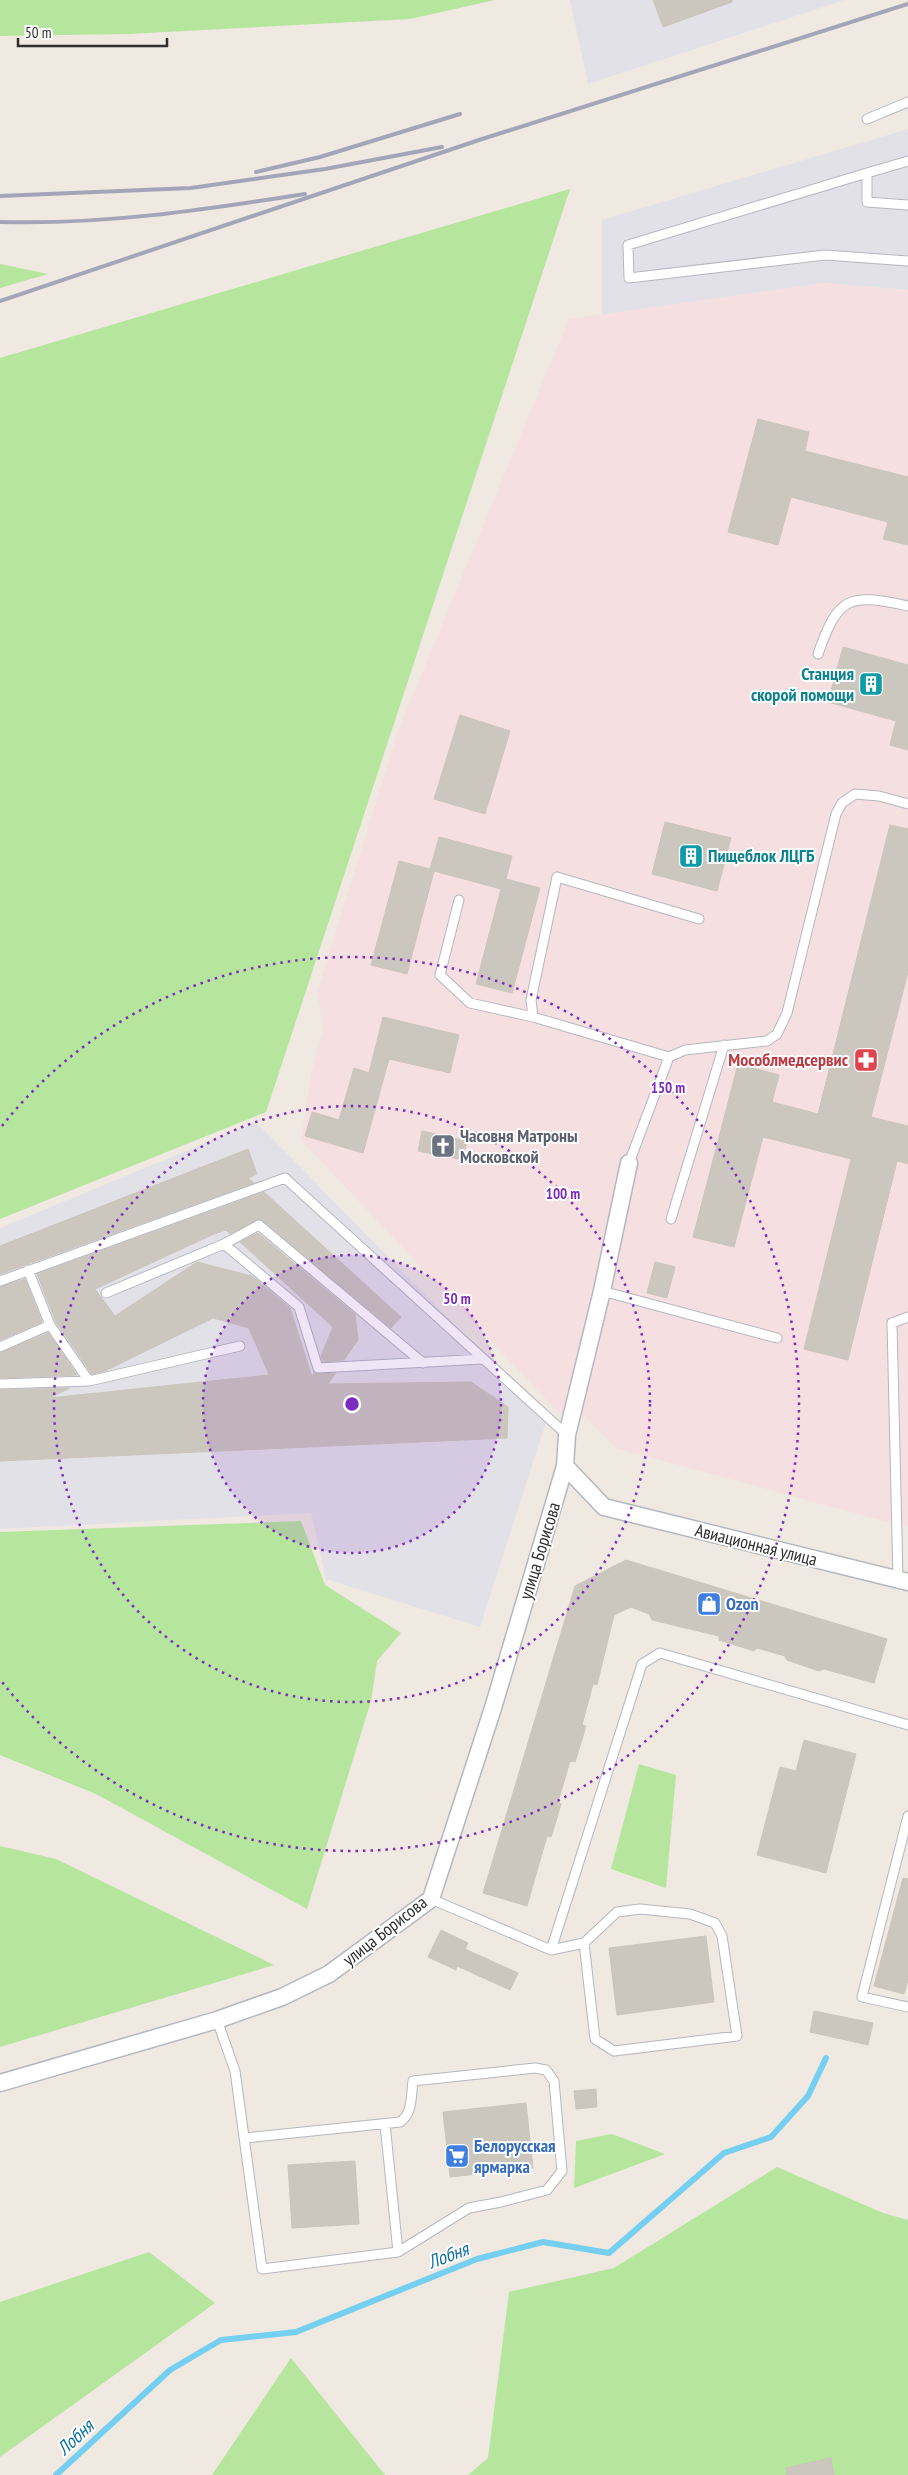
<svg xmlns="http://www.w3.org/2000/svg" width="908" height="2475" viewBox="0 0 908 2475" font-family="'PT Sans Narrow',sans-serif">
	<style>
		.industrial { fill: #e3e1e8 }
		.medical { fill: #f5dfe0 }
		.green { fill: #b6e59e }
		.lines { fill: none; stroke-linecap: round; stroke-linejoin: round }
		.stream { stroke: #75cff0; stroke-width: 6 }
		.building { fill: #cbc7bf; stroke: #cbc5ba }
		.service-casing { stroke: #b4b7c1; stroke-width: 11 }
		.minor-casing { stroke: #b4b7c1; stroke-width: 19 }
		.service { stroke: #fff; stroke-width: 9 }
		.minor { stroke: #fff; stroke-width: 16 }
		.rail { stroke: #a3a6b8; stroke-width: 4 }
		.ring { fill: none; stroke: #7b2cbf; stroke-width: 2.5; stroke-dasharray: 2.5 5 }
		.labels { text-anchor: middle; stroke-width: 4; stroke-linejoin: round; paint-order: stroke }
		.culture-label { font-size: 18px; font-weight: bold; fill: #0d838f; stroke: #fff; text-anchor: end }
		.health-label { font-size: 18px; font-weight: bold; fill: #be3a42; stroke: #fff; text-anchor: end }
		.worship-label { font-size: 18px; font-weight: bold; fill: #5b616d; stroke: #fff; text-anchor: start }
		.street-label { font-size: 18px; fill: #2e2e2e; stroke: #fff }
		.shop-label { font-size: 18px; font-weight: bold; fill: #366cbe; stroke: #fff; text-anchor: start }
		.water-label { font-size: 19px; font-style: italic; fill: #0d6fa3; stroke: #fff }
		.centre { fill: #7b2cbf; stroke: #fff; stroke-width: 2.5 }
		.ring-label { font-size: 15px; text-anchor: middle; font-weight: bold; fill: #7b2cbf; stroke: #fff; stroke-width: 4; stroke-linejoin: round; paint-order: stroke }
	</style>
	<rect width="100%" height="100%" fill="#efe9e1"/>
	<!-- industrial -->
	<path class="industrial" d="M570,0H844L588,84Z
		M908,129V290L825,283L602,315V220Z
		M256,1122L547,1419L480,1627L326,1579L311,1513L0,1529V1228Z"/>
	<!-- medical -->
	<path class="medical" d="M825,283L908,290V1526L880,1520L616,1448L584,1415L560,1414L301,1140L312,1070L324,1027L317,993L398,731L569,319Z"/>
	<!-- green -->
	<path class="green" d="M0,0H495L410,19L128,34L0,36Z
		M570,189L266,1112L0,1219V358Z
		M0,264L48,274L0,288Z
		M301,1521L325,1585L401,1633L377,1661L371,1701L307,1909L96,1794L0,1755V1532Z
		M639,1764L676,1775L666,1888L611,1869Z
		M0,1846L56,1859L274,1965L0,2047Z
		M612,2134L665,2154L574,2188L576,2141Z
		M777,2167L883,2213L908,2220V2475H468L488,2458L509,2292L614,2268Z
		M149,2252L215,2303L0,2457V2302Z
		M291,2358L385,2475H212Z"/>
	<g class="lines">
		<!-- stream -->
		<path class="stream" d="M56,2475L170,2370L221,2340L296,2332L477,2259L543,2242L609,2253L724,2153L771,2137L808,2096L826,2058"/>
	</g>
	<!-- building -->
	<path class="building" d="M653,0H732V2L663,27Z
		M758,419L809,432L805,451L908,477V545L883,539L888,522L791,497L778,545L728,532Z
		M843,647L908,665V750L890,745L896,721L828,702Z
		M460,715L510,731L485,814L434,799Z
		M665,822L731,838L717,891L652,874Z
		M890,825L908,829V972L871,1117L908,1126V1164L897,1161L848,1360L804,1349L851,1159L763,1137L734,1247L693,1237L738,1064L779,1075L772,1102L818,1114Z
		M439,837L512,856L506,879L540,888L512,993L476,984L501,889L434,871L407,974L371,965L399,861L430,869Z
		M383,1017L459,1035L450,1073L389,1059L363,1153L305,1136L312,1112L339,1120L354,1068L369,1073Z
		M422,1131L467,1141L463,1160L418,1151Z
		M248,1149L257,1174L248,1178L254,1183L0,1274V1246Z
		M264,1192L401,1317L391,1328L260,1219L230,1234L226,1230L214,1234L95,1289L115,1316L197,1262L252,1276L290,1308L312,1377L314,1373H336L328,1384L471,1382L508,1407L507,1438L0,1461V1390L70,1388L49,1398L269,1375L249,1328L213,1318L105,1371L92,1374L56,1322L37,1274Z
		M258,1233L355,1314L358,1340L344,1360L323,1362L321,1356L333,1327L240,1242Z
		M655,1262L675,1267L667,1298L647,1293Z
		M25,1279L42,1322L0,1340V1287Z
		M48,1333L77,1375L0,1378V1353Z
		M626,1560L887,1639L874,1683L824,1669L819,1671L787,1660L785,1656L757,1648L754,1651L719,1640V1636L652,1620L649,1614L631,1607L614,1615L597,1685L593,1684L582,1725L586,1726L575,1762L570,1761L558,1802L561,1804L556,1821L551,1837L547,1836L527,1906L483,1893L575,1586Z
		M804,1740L856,1754L826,1873L757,1855L780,1767L796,1771Z
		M903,1878L908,1879V1980L904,1994L874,1986Z
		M441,1930L468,1943L465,1949L518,1973L510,1990L457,1966L456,1970L428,1957Z
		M706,1936L714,2002L617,2015L609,1948Z
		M814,2011L873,2023L868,2045L810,2032Z
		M596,2089L597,2107L576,2109L574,2091Z
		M526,2103L533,2168L450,2177L443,2112Z
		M355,2161L359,2224L292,2228L288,2165Z
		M831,2458L834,2475H787L786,2468Z"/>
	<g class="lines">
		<defs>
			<path id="service" d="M867,119L908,102
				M908,161L867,173V202L908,205
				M867,173L628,245L629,278L825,255L908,261
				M818,654C838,596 849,593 908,606
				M459,900L440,975L470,1003L533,1017L669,1057
				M533,1017L531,1000L557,877L699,919
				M629,1163L669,1057L685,1050L767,1041L777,1034L787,1013L836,814L842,803L855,794L879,796L908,804
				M671,1219L724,1045
				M224,1244L259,1225L423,1363
				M0,1281L285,1178L567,1435
				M602,1291L777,1338
				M106,1293L224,1244L299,1307L318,1368L483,1359
				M0,1347L50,1325L28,1270
				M89,1381L240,1346
				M0,1384L89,1381L50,1325
				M898,1579L892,1323L908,1317
				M908,1816L862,1997L908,2007
				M431,1899L551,1950L584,1943L617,1912L640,1909L690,1914L715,1923L722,1936L737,2036L614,2051L595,2039L584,1943
				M551,1950L642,1664L660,1653L908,1725
				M217,2020L235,2071L262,2269L398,2252L469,2208L501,2202L547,2190L562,2171L554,2081L546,2070L535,2068L413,2081C411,2094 413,2114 400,2122L245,2138
				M385,2124L398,2252"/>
			<path id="minor" d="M629,1163L602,1291L567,1435L565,1466L604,1507L908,1582
				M0,2083L217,2020L282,1997L329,1974L431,1899L493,1708L565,1466"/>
		</defs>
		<!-- service casing -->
		<use href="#service" class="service-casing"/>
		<!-- minor casing -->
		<use href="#minor" class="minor-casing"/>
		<!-- service -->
		<use href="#service" class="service"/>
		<!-- minor -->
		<use href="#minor" class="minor"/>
		<!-- rail -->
		<path class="rail" d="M256,172L320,157L460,114
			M0,196L191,188L325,169L442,147
			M0,222C102,225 204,210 305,194
			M0,301L479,140L908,4"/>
	</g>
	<!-- distance rings -->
	<circle cx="352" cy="1404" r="149" fill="#7b2cbf" fill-opacity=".12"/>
	<g class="ring">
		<circle cx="352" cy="1404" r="149"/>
		<circle cx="352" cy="1404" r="298"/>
		<path d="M2 1126A447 447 0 1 1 2 1682"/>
	</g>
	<!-- icons -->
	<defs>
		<symbol id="building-square" viewBox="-11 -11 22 22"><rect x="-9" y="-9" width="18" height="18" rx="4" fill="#0f9aa8" stroke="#fff"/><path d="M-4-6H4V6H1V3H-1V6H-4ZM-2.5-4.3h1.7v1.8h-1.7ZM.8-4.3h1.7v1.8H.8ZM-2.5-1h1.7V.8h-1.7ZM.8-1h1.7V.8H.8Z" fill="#fff"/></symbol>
		<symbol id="pharmacy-square" viewBox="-11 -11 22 22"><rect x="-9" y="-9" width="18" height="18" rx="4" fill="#e0444e" stroke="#fff"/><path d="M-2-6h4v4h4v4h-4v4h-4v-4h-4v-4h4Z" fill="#fff"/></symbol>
		<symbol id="church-square" viewBox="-11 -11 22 22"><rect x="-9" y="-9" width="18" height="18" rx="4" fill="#6b7280" stroke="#fff"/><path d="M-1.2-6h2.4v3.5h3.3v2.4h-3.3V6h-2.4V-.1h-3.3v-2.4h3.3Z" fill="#fff"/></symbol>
		<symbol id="shop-square" viewBox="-11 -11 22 22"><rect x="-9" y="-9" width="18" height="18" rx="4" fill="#3f7fe0" stroke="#fff"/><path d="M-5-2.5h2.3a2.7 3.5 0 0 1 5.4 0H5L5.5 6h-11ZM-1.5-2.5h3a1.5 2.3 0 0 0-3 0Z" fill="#fff"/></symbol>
		<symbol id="supermarket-square" viewBox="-11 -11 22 22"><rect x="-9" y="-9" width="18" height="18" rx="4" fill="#3f7fe0" stroke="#fff"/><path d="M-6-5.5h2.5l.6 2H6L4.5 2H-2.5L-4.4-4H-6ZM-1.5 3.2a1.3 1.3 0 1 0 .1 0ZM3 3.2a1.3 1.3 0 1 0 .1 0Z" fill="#fff"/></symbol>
	</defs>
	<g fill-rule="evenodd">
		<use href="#building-square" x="857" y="670" width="28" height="28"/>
		<use href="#building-square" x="677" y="842" width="28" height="28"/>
		<use href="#pharmacy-square" x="852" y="1046" width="28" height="28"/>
		<use href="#church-square" x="429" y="1132" width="28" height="28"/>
		<use href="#shop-square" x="695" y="1590" width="28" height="28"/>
		<use href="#supermarket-square" x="443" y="2142" width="28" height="28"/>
	</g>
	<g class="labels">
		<!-- culture labels -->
		<g class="culture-label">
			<text x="854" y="680">Станция<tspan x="854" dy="21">скорой помощи</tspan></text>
			<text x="708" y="862" text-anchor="start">Пищеблок ЛЦГБ</text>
		</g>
		<!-- health labels -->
		<g class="health-label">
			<text x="848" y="1066">Мособлмедсервис</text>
		</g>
		<!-- worship labels -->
		<g class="worship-label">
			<text x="460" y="1142">Часовня Матроны<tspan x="460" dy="21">Московской</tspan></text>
		</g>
		<!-- street labels -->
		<g class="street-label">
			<text transform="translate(756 1545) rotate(14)" y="6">Авиационная улица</text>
			<text transform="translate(540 1551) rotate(-73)" y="6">улица Борисова</text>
			<text transform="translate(385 1931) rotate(-38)" y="6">улица Борисова</text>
		</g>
		<!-- shop labels -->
		<g class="shop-label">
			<text x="726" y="1610">Ozon</text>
			<text x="474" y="2152">Белорусская<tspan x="474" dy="21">ярмарка</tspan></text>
		</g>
		<!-- water labels -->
		<g class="water-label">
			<text transform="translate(448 2255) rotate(-21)" y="7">Лобня</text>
			<text transform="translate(75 2437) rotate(-43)" y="7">Лобня</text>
		</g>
	</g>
	<circle cx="352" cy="1404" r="8" class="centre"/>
	<g class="ring-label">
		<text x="668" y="1093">150 m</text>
		<text x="563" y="1199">100 m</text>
		<text x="457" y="1304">50 m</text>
	</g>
	<!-- scale -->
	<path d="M18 38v8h149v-8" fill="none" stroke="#2e2e2e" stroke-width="2.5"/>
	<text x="25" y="38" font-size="15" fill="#2e2e2e" stroke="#ffffff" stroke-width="4" paint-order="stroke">50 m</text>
</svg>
